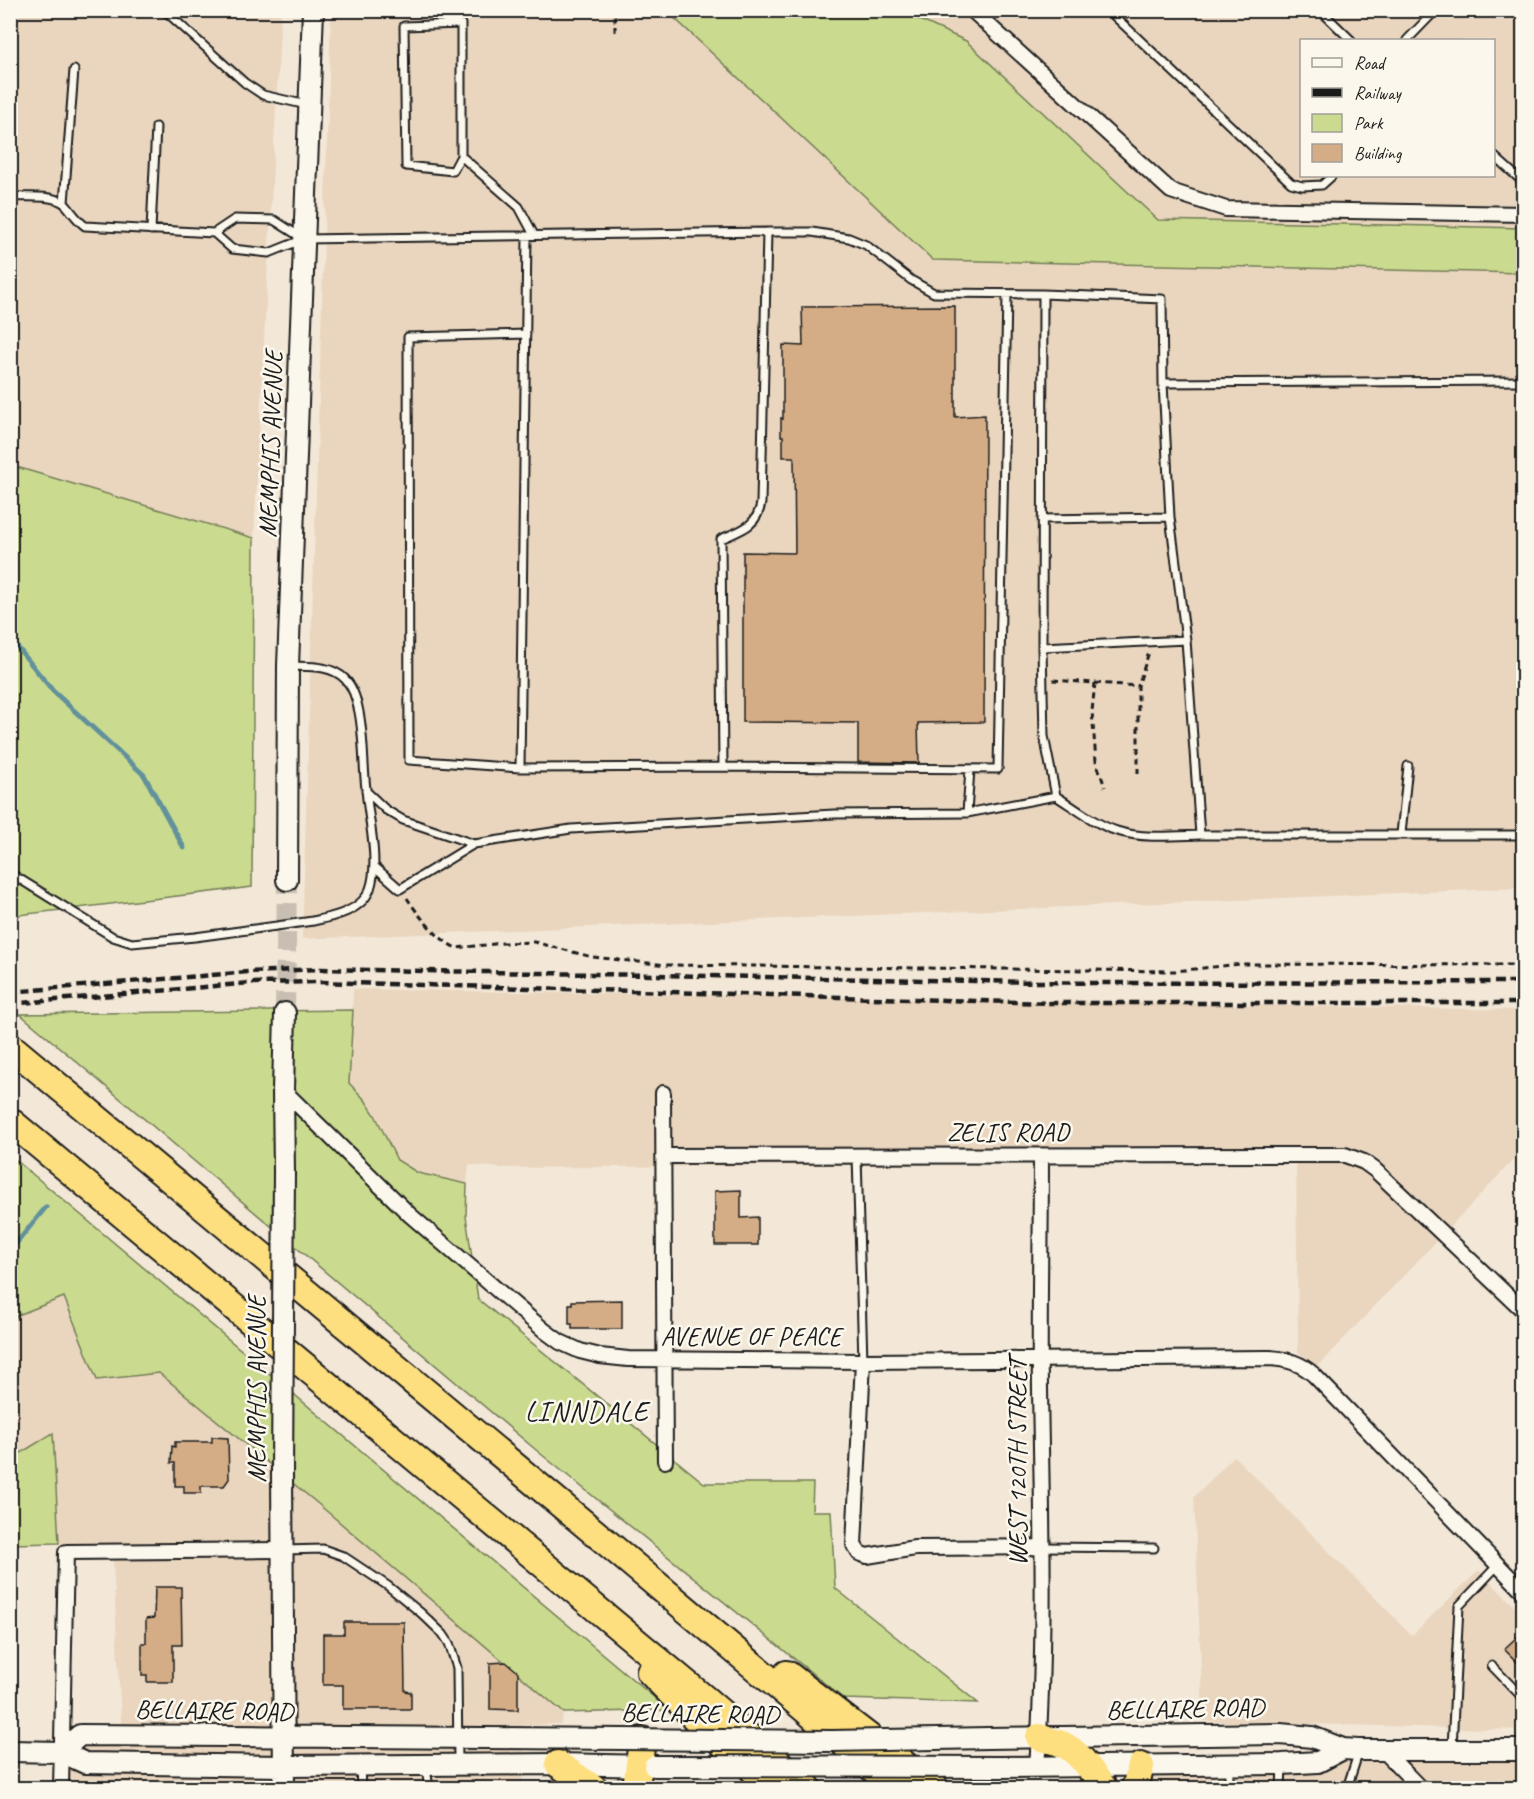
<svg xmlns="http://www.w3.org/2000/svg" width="1534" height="1799" viewBox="0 0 1534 1799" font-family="Caveat,sans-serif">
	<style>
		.built { fill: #ead6bf; fill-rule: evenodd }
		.green { fill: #cadb8f; stroke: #737c56; stroke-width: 1.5 }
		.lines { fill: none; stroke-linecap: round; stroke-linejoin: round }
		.stream { stroke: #62919b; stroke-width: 5 }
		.building { fill: #d4ad86; stroke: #1c1c1c; stroke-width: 1.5 }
		.secondary-tunnel { stroke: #c8bfb2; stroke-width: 20; stroke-dasharray: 20 10; stroke-linecap: butt }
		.lane-casing { stroke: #1c1c1c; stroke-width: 11 }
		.street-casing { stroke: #1c1c1c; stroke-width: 18 }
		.secondary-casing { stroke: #1c1c1c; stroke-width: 24 }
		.highway-casing { stroke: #1c1c1c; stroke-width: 30 }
		.path { stroke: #1c1c1c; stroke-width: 3; stroke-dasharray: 6 4.5; stroke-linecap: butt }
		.lane { stroke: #fbf7ec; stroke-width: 7 }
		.street { stroke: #fbf7ec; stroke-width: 14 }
		.secondary { stroke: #fbf7ec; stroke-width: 20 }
		.highway { stroke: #fddf80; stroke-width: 26 }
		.rail { stroke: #1c1c1c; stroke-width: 4.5; stroke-dasharray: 9 4.5; stroke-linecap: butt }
		.lane-bridge-casing { stroke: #1c1c1c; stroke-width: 11; stroke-linecap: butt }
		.secondary-bridge-casing { stroke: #1c1c1c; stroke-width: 24; stroke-linecap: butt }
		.lane-bridge { stroke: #fbf7ec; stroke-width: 7 }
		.secondary-bridge { stroke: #fbf7ec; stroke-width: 20 }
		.labels { text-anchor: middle; stroke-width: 5; stroke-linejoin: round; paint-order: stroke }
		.street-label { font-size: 26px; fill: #1c1c1c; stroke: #fbf7ec }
		.quarter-label { font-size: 28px; letter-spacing: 1.5px; fill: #1c1c1c; stroke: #fbf7ec }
	</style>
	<rect width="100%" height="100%" fill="#f3e8d8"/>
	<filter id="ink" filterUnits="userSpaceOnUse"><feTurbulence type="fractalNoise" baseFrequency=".0167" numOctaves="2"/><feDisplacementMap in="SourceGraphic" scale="12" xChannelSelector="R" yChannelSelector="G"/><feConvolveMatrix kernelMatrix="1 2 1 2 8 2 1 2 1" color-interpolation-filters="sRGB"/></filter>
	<g filter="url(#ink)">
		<!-- built -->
		<path class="built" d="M658,10L670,14L933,260L1523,273V888L302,939L331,11Z
			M10,11H281L254,538L11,465Z
			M900,11H1523V228L1158,220L966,41ZM1302,40H1494V176H1302Z
			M353,989L1523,1010V1150L1317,1367L1298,1352L1296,1161L500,1168L469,1165L467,1184L418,1173L397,1160L375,1115L365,1100L349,1083Z
			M64,1297L97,1380L159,1373L317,1503L564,1713L561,1724L524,1725L523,1788H67L68,1725L121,1723L112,1543H59L53,1434L11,1459V1320L18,1315Z
			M1234,1456L1412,1635L1479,1570L1523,1615V1730L1203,1721L1194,1497Z
			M1127,1756L1523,1758V1788H1145Z"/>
		<!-- green -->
		<path class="green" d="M658,11H900L966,41L1158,220L1523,228V273L933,260L670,14Z
			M10,465L254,538L252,887L11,916Z
			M353,1010L349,1083L365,1100L375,1115L397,1160L418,1173L467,1184L466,1216L478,1299L704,1483H813L812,1511H831L835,1588L978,1703L844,1699L536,1450L20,1014Z
			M11,1156L669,1710L564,1713L317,1503L159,1373L97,1380L64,1297L18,1315L11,1320Z
			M53,1433L59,1543L11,1544V1459Z
			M946,1783L1034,1787L1057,1786L1066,1788H953Z
			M659,1784H750L754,1788H651Z"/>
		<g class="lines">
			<!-- stream -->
			<path class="stream" d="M10,638L53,691L144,775L184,848
				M10,1251L46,1207"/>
		</g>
		<!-- building -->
		<path class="building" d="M955,306V417L985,415L984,722L918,723L919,763L858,762V723L743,722V552L795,553L794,457H783V436H781V418L783,419V345L803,346L802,307Z
			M741,1190V1218L758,1217V1245H715V1191Z
			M622,1300V1329H572V1324H569V1304H572V1301Z
			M212,1437L228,1438L229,1479L224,1486H201V1493H184V1486H175V1463H171L172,1446L175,1447V1442H212Z
			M155,1587H181L182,1645H173V1682H147V1675H142V1643H146V1619L154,1618Z
			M344,1622H404L405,1691L411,1692V1709H343V1685H323V1634H344Z
			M1517,1637L1524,1645V1669L1504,1649Z
			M506,1662L518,1672V1710L490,1709V1663Z"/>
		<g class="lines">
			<!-- secondary-tunnel -->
			<path class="secondary-tunnel" d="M285,1013L287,880"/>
			<defs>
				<path id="lane" d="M164,10L245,83L263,95L307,105
					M1108,10L1291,183L1302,186L1322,185L1332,176
					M1320,10L1351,40
					M1520,10L1524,14
					M461,24V156L453,171L406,166L404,26Z
					M1407,40L1436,10
					M461,156L519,207L534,235
					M1494,156L1524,183
					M10,197C25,197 55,194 66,205C72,212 77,220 85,226L214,233
					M64,203L74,70
					M151,230L156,127
					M767,232L761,503C757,527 741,530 721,539L723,767L998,769L1007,295
					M302,238L274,220L235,219L214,233L232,249L269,253L304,239L767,232H812L849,238L866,245L911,280L934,293L1043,294L1042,647L1044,736L1056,796L967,813
					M526,334L408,337L409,760L520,768L723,767
					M1163,383L1524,381
					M1042,519L1170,517L1163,383L1162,299L1043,294
					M1042,647L1186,640L1170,517
					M288,666C307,667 330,664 345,679C353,687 357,701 359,712C364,737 363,764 366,789C368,819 380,860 370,889C362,911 333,917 313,921
					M520,768L527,236
					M366,791L386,810L403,820L474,844
					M1056,796C1075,808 1095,824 1117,831C1143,839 1173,836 1200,835L1186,640
					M1401,834L1408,766
					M1200,835H1524
					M375,867L400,889L474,844L571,829L834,814L967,813L970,769
					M10,873L113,937L132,943L195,937L247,930
					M857,1156L863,1361
					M1042,1547L1154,1548
					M284,1550L323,1549L343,1556L388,1586L421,1613L443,1634L449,1643L457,1668L458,1763
					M1492,1666L1524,1699
					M1452,1748L1459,1606L1498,1565
					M360,1767L361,1788
					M426,1768L429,1788
					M1229,1788V1767
					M1281,1788L1282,1767
					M1347,1788L1359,1751"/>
				<path id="street" d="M972,10L1171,191L1226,209L1524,214
					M283,1090L410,1215L545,1331L560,1342L580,1351L600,1356L628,1359L863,1361L1269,1358C1287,1359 1301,1363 1314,1375L1524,1592
					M663,1093L665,1461
					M665,1156L1345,1155L1364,1162L1375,1170L1524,1311
					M863,1361L854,1545L859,1553L867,1556L915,1548L1042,1547
					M1384,1751L1420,1788
					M1037,1767C1046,1641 1042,1515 1040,1389C1039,1311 1041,1234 1041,1156
					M61,1788L66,1552L283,1550"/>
				<path id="secondary" d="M287,880L288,666L313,10
					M284,1172L283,1090L285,1013
					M282,1474L284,1788
					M988,1738L1280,1734L1312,1737L1343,1749L1359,1750H1524
					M10,1751L61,1752L85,1763L284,1766L558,1764L650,1766
					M61,1752L80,1735L622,1739
					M1001,1767L1282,1764L1318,1762L1343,1749"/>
				<path id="highway" d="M10,1046L612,1547L807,1711L895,1788
					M10,1121L705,1699L808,1788
					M650,1672L703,1726L774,1788
					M787,1674L935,1788
					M1039,1737C1046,1740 1055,1741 1062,1744C1080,1752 1092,1773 1104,1788
					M558,1764L594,1788
					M636,1788L642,1740
					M1135,1788L1141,1766"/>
			</defs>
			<!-- lane casing -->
			<use href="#lane" class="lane-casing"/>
			<!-- street casing -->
			<use href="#street" class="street-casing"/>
			<!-- secondary casing -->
			<use href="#secondary" class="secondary-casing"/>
			<!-- highway casing -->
			<use href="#highway" class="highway-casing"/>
			<!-- path -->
			<path class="path" d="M615,32V10
				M1053,680L1138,686
				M1095,683L1092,711L1096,761L1105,787
				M1138,774V686L1149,652
				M407,898C418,915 437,939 456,948L504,943L534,942L592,957L667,965L1176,971L1241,964L1524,965"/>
			<!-- lane -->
			<use href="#lane" class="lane"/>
			<!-- street -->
			<use href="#street" class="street"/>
			<!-- secondary -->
			<use href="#secondary" class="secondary"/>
			<!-- highway -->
			<use href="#highway" class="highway"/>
			<!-- rail -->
			<path class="rail" d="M10,992L249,972L319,969L1093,983L1524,982
				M10,1004L250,983L319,982L1049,1003H1524"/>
			<defs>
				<path id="lane-bridge" d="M247,930L313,921"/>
				<path id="secondary-bridge" d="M282,1474L284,1172
					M622,1739L832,1741L988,1738
					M654,1766L1001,1767"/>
			</defs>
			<!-- lane-bridge casing -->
			<use href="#lane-bridge" class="lane-bridge-casing"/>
			<!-- secondary-bridge casing -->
			<use href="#secondary-bridge" class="secondary-bridge-casing"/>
			<!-- lane-bridge -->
			<use href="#lane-bridge" class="lane-bridge"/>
			<!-- secondary-bridge -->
			<use href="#secondary-bridge" class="secondary-bridge"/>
		</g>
	</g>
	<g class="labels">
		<!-- street labels -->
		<g class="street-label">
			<text transform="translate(270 444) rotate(-88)" y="9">MEMPHIS AVENUE</text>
			<text x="1008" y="1141">ZELIS ROAD</text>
			<text x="751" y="1345">AVENUE OF PEACE</text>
			<text transform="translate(256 1389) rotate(-90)" y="9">MEMPHIS AVENUE</text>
			<text transform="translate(1017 1462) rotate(-90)" y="9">WEST 120TH STREET</text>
			<text transform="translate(1185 1708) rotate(-1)" y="9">BELLAIRE ROAD</text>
			<text transform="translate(214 1710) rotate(1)" y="9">BELLAIRE ROAD</text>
			<text transform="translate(700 1713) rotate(1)" y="9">BELLAIRE ROAD</text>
		</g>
		<!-- quarter labels -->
		<g class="quarter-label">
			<text x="587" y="1421">LINNDALE</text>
		</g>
	</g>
	<!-- margin -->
	<rect width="1534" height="1799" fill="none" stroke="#fbf7ec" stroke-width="36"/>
	<rect x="18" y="18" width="1498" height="1763" fill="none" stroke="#1c1c1c" stroke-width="2" filter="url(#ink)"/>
	<!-- legend -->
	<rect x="1300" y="39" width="195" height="138" fill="#fbf7ec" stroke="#a29f99" stroke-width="1.5"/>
	<rect x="1312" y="58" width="30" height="9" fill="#fbf7ec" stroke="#a29f99" stroke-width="1.5"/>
	<text x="1354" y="69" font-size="18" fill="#1c1c1c">Road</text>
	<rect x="1312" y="88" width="30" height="9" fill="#1c1c1c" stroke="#a29f99" stroke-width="1.5"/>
	<text x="1354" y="99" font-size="18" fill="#1c1c1c">Railway</text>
	<rect x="1312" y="114" width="30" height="18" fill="#cadb8f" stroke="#a29f99" stroke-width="1.5"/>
	<text x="1354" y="129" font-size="18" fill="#1c1c1c">Park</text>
	<rect x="1312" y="144" width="30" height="18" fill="#d4ad86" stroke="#a29f99" stroke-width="1.5"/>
	<text x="1354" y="159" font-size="18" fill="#1c1c1c">Building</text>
</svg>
